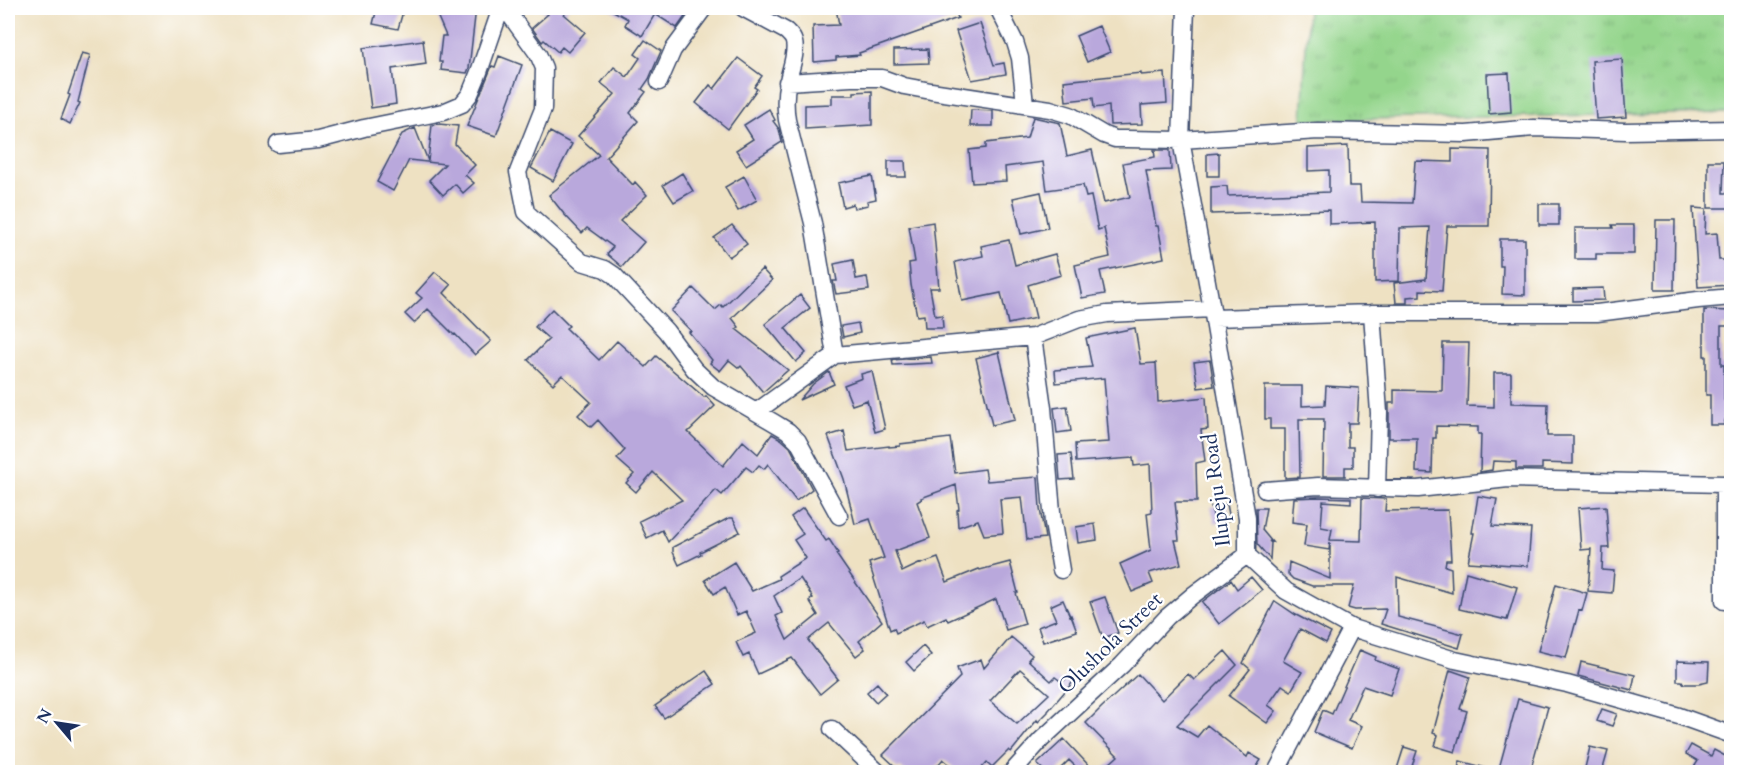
<svg xmlns="http://www.w3.org/2000/svg" width="1739" height="780" viewBox="0 0 1739 780" font-family="Cardo,serif">
	<style>
		.grass { fill: url(#grass-tufts); stroke: #588275; stroke-width: 1.5 }
		.building { fill: #b9a8dc; fill-rule: evenodd }
		.lines { fill: none; stroke-linecap: round; stroke-linejoin: round }
		.street-casing { stroke: #3b4a6d; stroke-width: 19 }
		.street { stroke: #fff; stroke-width: 16 }
		.labels { text-anchor: middle; stroke-width: 4.5; stroke-linejoin: round; paint-order: stroke }
		.street-label { font-size: 21px; fill: #1b2f5e; stroke: #fff }
	</style>
	<defs>
		<pattern id="grass-tufts" width="24" height="20" patternUnits="userSpaceOnUse" patternTransform="scale(1.5)"><rect width="24" height="20" fill="#94d58c"/><path d="M3 7l-1-3M5 7V3M7 7l1-3M15 17l-1-3M17 17v-4M19 17l1-3" fill="none" stroke="#7fb77b"/></pattern>
	</defs>
	<rect width="100%" height="100%" fill="#fff"/>
	<filter id="ink" filterUnits="userSpaceOnUse"><feTurbulence type="fractalNoise" baseFrequency=".0167" numOctaves="2"/><feDisplacementMap in="SourceGraphic" scale="12" xChannelSelector="R" yChannelSelector="G"/><feConvolveMatrix kernelMatrix="1 2 1 2 8 2 1 2 1" color-interpolation-filters="sRGB"/></filter>
	<filter id="wash" filterUnits="userSpaceOnUse"><feTurbulence type="fractalNoise" baseFrequency=".008" numOctaves="4" result="noise"/><feDisplacementMap in="SourceGraphic" scale="24" xChannelSelector="R" yChannelSelector="G"/><feGaussianBlur stdDeviation="1.35" result="paint"/><feColorMatrix in="noise" values="0 0 0 0 0 0 0 0 0 0 0 0 0 0 0 0 0 1.4 0 .05"/><feComposite in="paint" operator="in"/></filter>
	<g filter="url(#wash)">
		<rect width="100%" height="100%" fill="#eee1c2"/>
		<!-- grass -->
		<path class="grass" d="M1308,8H1731V113L1302,120Z"/>
		<g id="blocks">
			<!-- building -->
			<path class="building" d="M377,8H404L398,29L373,24Z
				M434,8H476L469,68L467,73L441,70L442,62H439L442,36H446Z
				M539,8H569L564,14L585,32L568,52L562,47L558,52L544,40L542,42L532,28L548,14Z
				M608,8H691L677,28L655,14L642,36L625,25L628,19Z
				M836,8H954L958,18L859,53L860,55L836,57V60L814,62L813,26L839,25Z
				M980,23L994,65L1004,63L1006,74L972,80L956,31Z
				M1099,26L1110,52L1087,62L1076,36Z
				M423,40L426,64L392,69L396,104L371,108L363,48Z
				M645,40L661,51L649,79L642,89L646,92L630,113L638,121L606,157L633,185L635,182L647,195L620,221L644,242L622,267L607,254L613,247L587,228L582,233L564,214L549,195L599,155L578,136L615,94L601,83L614,67L627,77L640,58L635,54Z
				M928,49L929,63L894,64V50Z
				M82,53L90,55L78,102L80,103L70,124L61,119L70,95L68,94Z
				M499,56L522,65L496,136L467,126L492,66L495,67Z
				M738,58L762,76L754,87L757,89L728,129L696,103L710,85L714,89Z
				M1622,59L1626,117L1596,119L1592,61Z
				M1141,73V75L1165,73L1167,103L1141,105L1142,124L1110,125L1109,106L1094,108L1093,98L1066,101L1064,81Z
				M1509,73L1511,112L1489,114L1487,74Z
				M872,91V125L805,129V105L832,104V95H854V92Z
				M769,109L775,120L773,121L779,129L782,142L746,165L736,150L753,139L744,125Z
				M971,110L993,111V126H970Z
				M1033,117L1060,123L1067,156L1092,150L1104,203L1130,197L1123,163L1155,157L1154,150H1170L1171,170L1146,171L1156,226H1158L1164,258L1100,271L1105,294L1082,298L1075,265L1110,257L1104,228L1098,230L1091,196L1086,197L1083,185L1047,190L1043,162L1005,167L1006,181L972,183L969,150L986,148V143L1027,138Z
				M439,124L458,126L455,144L475,165L465,175L474,183L463,193L455,184L443,195L429,180L445,164L409,160L393,191L377,182L402,134L415,128L428,161L432,125Z
				M550,132L572,144L553,181L531,168Z
				M1348,146L1349,186H1360L1361,202L1412,203L1415,161L1452,162V149L1490,150L1489,226H1447L1442,291L1420,290V296L1407,297V303H1396L1394,283L1426,279L1430,227L1400,228L1399,281L1375,282V222L1329,224V210L1211,214V187L1227,186L1228,196L1329,192V170L1308,171V148Z
				M1219,153V176H1207V154Z
				M888,161H905L906,177H888Z
				M1708,161H1724L1723,193H1731V208H1708Z
				M682,173L693,191L674,202L663,185Z
				M744,176L757,200L738,211L725,187Z
				M872,176L876,199L867,201L868,205L854,208L853,204L843,207L838,183Z
				M1041,192L1048,228L1021,234L1013,198Z
				M1539,204H1559V225H1539Z
				M1693,208L1706,209L1705,234L1717,233L1719,260H1731V285L1698,287Z
				M1656,220H1675L1674,290H1655Z
				M933,222L939,288H930L935,316L942,315L943,328H925L924,315L917,316L911,285L909,263L915,262L909,226Z
				M732,225L747,244L729,257L714,238Z
				M1612,225H1634V254H1596V259H1575V228H1613Z
				M1500,239H1525V295L1502,294L1503,266H1500Z
				M1009,240L1015,265L1055,254L1061,275L1028,285L1036,318L1008,324L1001,293L962,301L955,262L983,256L981,246Z
				M853,260L856,279L867,277L869,290L836,294L833,281H837L834,264Z
				M762,269L772,280L732,318L739,327L736,329L788,370L763,392L741,366L739,368L729,360L720,371L710,363L712,360L689,332L691,331L671,311L693,288L715,310L721,305L723,307Z
				M435,272L451,285L444,293L491,341L475,355L455,334L454,335L428,309L414,323L405,314L422,298L416,293Z
				M1603,288L1604,300L1573,301V289Z
				M800,295L810,308L785,328L806,353L796,362L765,324Z
				M552,309L569,326L566,328L599,360L617,341L646,367L656,356L704,397L706,396L715,406L688,432L723,466L743,441L758,454L772,434L781,439L790,447L812,489L796,501L768,464L764,469L759,465L753,472L746,467L722,495L716,490L668,542L662,530L647,538L639,521L682,500L653,472L636,492L626,483L634,474L617,459L625,450L598,420L591,427L578,415L591,402L562,375L553,384L528,360L549,339L535,327Z
				M1704,310L1731,311V326H1721V365H1724V400H1731V420H1725L1724,425H1710V395H1706V356H1704Z
				M858,323L860,333L843,337L841,326Z
				M1135,328L1141,364L1156,363L1158,402L1206,397L1208,429L1201,430L1205,461L1196,463L1197,502H1175L1179,540H1175L1181,564L1149,573L1153,583L1132,592L1120,564L1151,550L1147,513L1152,512L1150,464L1134,466L1133,458L1076,462L1075,444L1109,442L1104,378L1056,383L1055,370L1092,367L1086,338Z
				M1443,343H1469L1467,406L1494,407V373H1511V403L1548,404L1547,436H1573V464L1542,463V469H1516V462L1493,461L1492,470L1480,472L1481,434H1478V427L1436,426V438H1433L1432,473L1416,472L1417,438H1389V403H1394V390L1442,391Z
				M999,352L1015,420L992,425L976,358Z
				M931,357L932,363L893,365L892,360Z
				M1210,360L1214,386L1198,388L1194,362Z
				M872,371L885,429L875,432L867,400L852,405L844,385L862,378L861,374Z
				M829,372L834,384L799,400L813,384Z
				M1265,386H1302V406L1325,405L1326,386L1359,388L1357,423H1348V447H1353V467H1345V476H1323L1324,419H1299L1300,477L1285,478V429H1270V419H1265Z
				M1067,406L1071,431L1057,433L1054,408Z
				M844,431L848,451L889,446V447L900,446V444L950,438L955,473L985,469L987,481L1038,477L1040,509L1045,538L1027,540L1022,497L1000,499L1003,533L984,535L978,520L958,527L957,510L959,509L956,485L921,498L922,499L917,502L930,538L895,551L902,572L921,563V564L938,558L947,582L979,569L980,570L1010,562L1018,593H1016L1025,624L1006,630L996,599L948,621L946,617L927,626L924,620L896,633L894,628L890,630L869,563L884,558L870,519L855,524L844,479L828,436Z
				M1071,454L1074,479L1060,480L1058,455Z
				M1478,496L1497,499L1492,526L1531,528L1528,566L1468,562L1474,533H1472Z
				M1318,497L1351,498V503L1323,501L1321,527L1332,529L1330,540L1361,541L1362,498L1386,499L1385,511L1448,510L1451,560H1446L1445,566L1451,568L1452,593L1397,577L1398,617L1463,634L1459,648L1381,624L1386,609L1355,610L1348,608L1354,586H1312L1293,579L1288,574L1289,562L1330,579V542L1329,550L1304,546L1307,524L1292,522L1294,498Z
				M1227,504L1230,520L1215,523L1211,507Z
				M1606,506L1609,548H1603L1602,570L1614,571L1612,593L1588,591L1591,549L1581,550L1578,508Z
				M803,508L826,541L829,539L838,553L836,554L882,621L859,641L865,649L856,656L829,623L808,640L838,679L820,694L792,658L758,674L749,654L743,657L736,642L756,633L746,611L737,615L725,587L714,594L705,580L734,562L752,591L779,579L778,576L806,558L794,540L803,534L791,517ZM800,578L813,598L809,601L818,615L787,640L776,616L782,613L774,596Z
				M1256,508H1266L1262,530L1272,542L1269,541L1271,543L1270,559L1257,544Z
				M729,518H733L740,532L700,552L701,554L679,565L673,552V547Z
				M1095,524L1097,540L1078,543L1076,527Z
				M1466,572L1517,587L1507,620L1459,609Z
				M1251,577L1262,590L1219,624L1202,602L1231,580L1237,589Z
				M1556,584L1587,593L1582,611L1579,610L1566,658L1538,651Z
				M1105,597L1118,633L1103,638L1090,602Z
				M1063,600L1070,616L1071,615L1077,631L1043,642L1038,627L1056,620L1050,606Z
				M1275,601L1296,615L1331,633L1326,643L1300,629L1283,661L1302,672L1291,691L1282,685L1268,705L1276,711L1267,723L1229,696L1250,669L1243,663Z
				M1011,637L1032,655L1028,660L1051,681L1055,677L1062,682L1068,677L1073,682L1048,711V712L1038,722L1037,720L1011,752L1009,750L992,767L987,762L978,772H959L943,759L932,772H907L900,767L898,769L883,755L960,677L957,668L981,659L984,668ZM1020,669L1049,694L1017,724L990,701Z
				M923,646L931,655L914,671L906,662Z
				M1360,650L1376,657L1375,660L1399,669L1390,695L1363,686L1348,720L1362,726L1352,748L1314,732L1323,710L1332,714Z
				M1225,651L1237,665L1177,725L1197,737L1207,725L1247,757L1249,753L1261,760L1253,772H1100L1118,756L1086,723L1102,707L1138,674L1162,700L1188,674L1194,680Z
				M1677,661L1709,662L1708,682L1699,684H1684L1682,681H1677Z
				M1581,662L1635,675L1632,690L1578,676Z
				M1450,670L1470,677L1460,709L1467,711L1455,752L1435,746L1438,735L1433,733Z
				M706,671L715,684L664,718L655,706Z
				M877,683L886,693L876,702L867,692Z
				M1518,699L1548,707L1530,772H1498Z
				M1602,709L1617,714L1612,726L1597,721Z
				M1064,739L1095,772H1081L1069,760L1057,772H1046L1037,764Z
				M1691,745L1711,756L1714,750L1729,758L1728,762L1731,764V772H1691L1698,761L1686,754Z
				M1404,747L1417,751L1410,772H1396Z
				M1590,747L1608,751L1602,772H1584Z
				M1460,761L1490,769V772H1457Z"/>
		</g>
	</g>
	<g filter="url(#ink)">
		<use href="#blocks" fill-opacity="0" stroke="#3b4a6d" stroke-width="1.5"/>
		<g class="lines">
			<defs>
				<path id="street" d="M505,8L538,54L544,68L543,109L518,172L526,212L582,262L605,269L614,275L666,331L694,369L713,387L773,422L788,431L798,441L839,516
					M743,8L786,31C789,34 793,37 794,42C797,54 790,69 788,81C785,94 785,107 787,120L813,223L835,355
					M998,8L1015,42L1020,58L1025,104
					M1186,8L1181,140L1212,309L1247,518V555L1286,591L1352,628L1455,660L1567,684L1679,716L1732,735
					M659,82L673,50L704,8
					M787,82L851,78H882L904,86L931,91L1050,109L1070,115L1104,135L1115,139H1127L1181,140L1318,131L1466,134L1534,128L1626,131L1732,129
					M278,144L318,140L364,128L443,112L462,104L470,94L479,72L501,8
					M1372,313L1379,413L1377,489
					M1214,318L1372,313H1597L1698,300L1732,297
					M1033,337L1043,408L1053,523L1061,570
					M756,412L835,355L1033,337L1079,319L1107,314L1212,309
					M1265,490L1318,486L1418,489L1508,479L1724,484
					M1724,601V484L1732,483
					M832,729L878,772
					M1012,772L1041,740L1122,665L1167,617L1193,595L1247,555
					M1276,772L1352,628"/>
			</defs>
			<!-- street casing -->
			<use href="#street" class="street-casing"/>
			<!-- street -->
			<use href="#street" class="street"/>
		</g>
	</g>
	<g class="labels">
		<!-- street labels -->
		<g class="street-label">
			<text transform="translate(1216 490) rotate(-97)" y="7">Ilupeju Road</text>
			<text transform="translate(1110 643) rotate(-44)" y="7">Olushola Street</text>
		</g>
	</g>
	<!-- margin -->
	<rect width="1739" height="780" fill="none" stroke="#fff" stroke-width="30"/>
	<!-- north arrow -->
	<g transform="translate(57 723) rotate(299)" stroke="#ffffff" stroke-width="4.5" paint-order="stroke">
	<path d="M0-4.5L10 22L0 15L-10 22Z" fill="#1b2f5e"/>
	<text y="-9" font-size="16" font-weight="bold" text-anchor="middle" fill="#1b2f5e">N</text>
	</g>
</svg>
